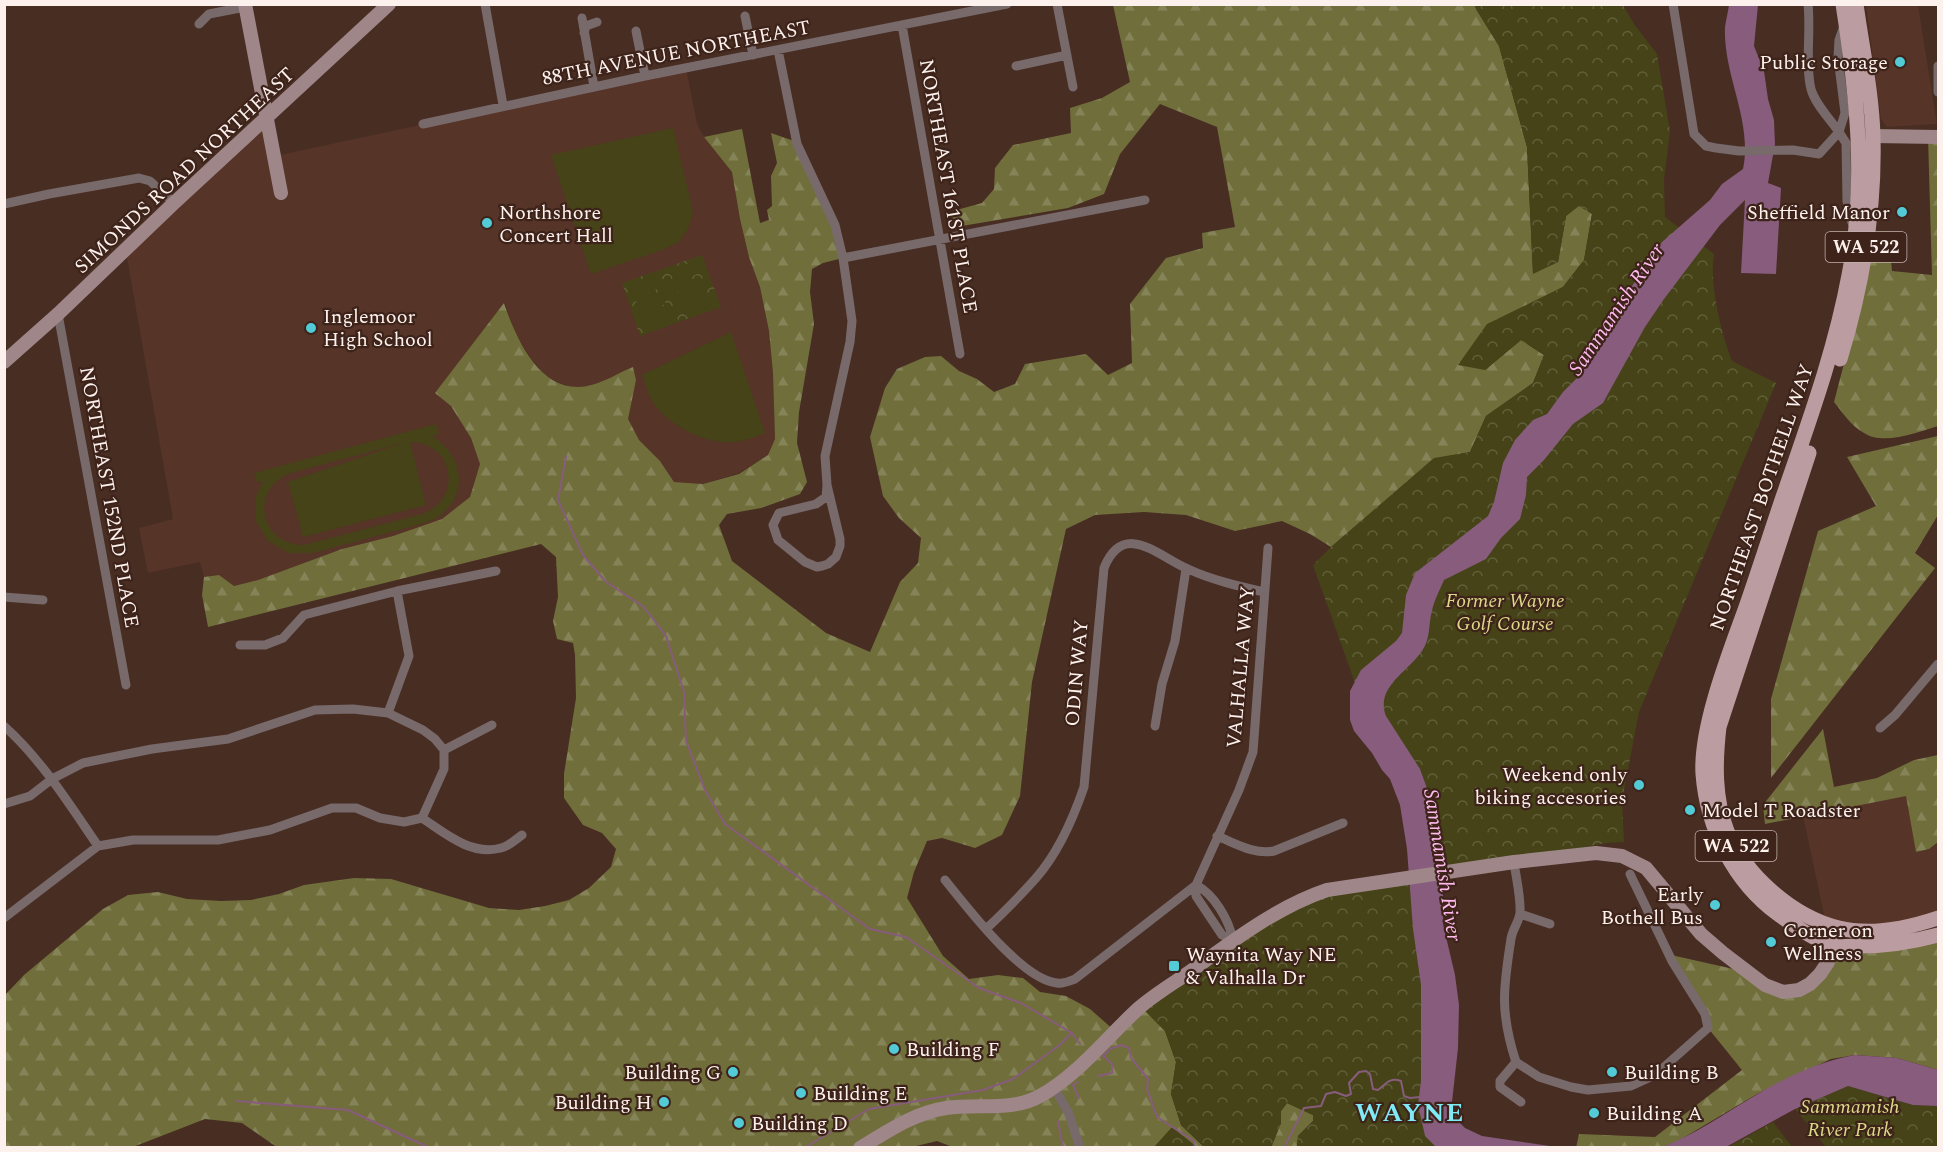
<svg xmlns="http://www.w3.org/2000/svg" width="1943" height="1152" viewBox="0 0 1943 1152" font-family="Spectral,serif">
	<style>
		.built { fill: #563427 }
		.forest { fill: url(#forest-firs) }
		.park { fill: url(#park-crowns) }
		.pitch { fill: #454317; fill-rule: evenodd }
		.water { fill: #875c7c }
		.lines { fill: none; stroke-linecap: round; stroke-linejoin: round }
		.stream { stroke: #875c7c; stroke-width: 2 }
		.street { stroke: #78696b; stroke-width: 9 }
		.secondary { stroke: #9e8689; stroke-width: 14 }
		.primary { stroke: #bb9ca0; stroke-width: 15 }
		.poi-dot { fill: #52cbd7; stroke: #3d2319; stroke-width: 2 }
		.labels { text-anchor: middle; stroke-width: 4.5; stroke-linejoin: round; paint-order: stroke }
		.shield { fill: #3d2319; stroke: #c3b3ad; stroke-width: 1.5 }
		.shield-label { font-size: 18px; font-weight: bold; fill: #fdf1ed }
		.street-label { font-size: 20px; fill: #fdf1ed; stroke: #3d2319 }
		.poi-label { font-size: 20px; fill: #fdf1ed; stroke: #3d2319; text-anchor: start }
		.park-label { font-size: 20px; font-style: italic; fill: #dcd989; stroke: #3d2319 }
		.water-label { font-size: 21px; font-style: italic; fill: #febaed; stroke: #3d2319 }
		.district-label { font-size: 26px; font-weight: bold; letter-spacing: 1.5px; fill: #7feaf5; stroke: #3d2319 }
	</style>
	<defs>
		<pattern id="forest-firs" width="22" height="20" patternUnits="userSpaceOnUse" patternTransform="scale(1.5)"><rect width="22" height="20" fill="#706e3b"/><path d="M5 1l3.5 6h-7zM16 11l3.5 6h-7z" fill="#858358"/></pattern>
		<pattern id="park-crowns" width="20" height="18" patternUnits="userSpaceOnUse" patternTransform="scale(1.5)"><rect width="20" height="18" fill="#454317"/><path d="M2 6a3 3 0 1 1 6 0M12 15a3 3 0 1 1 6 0" fill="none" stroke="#615f39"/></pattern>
	</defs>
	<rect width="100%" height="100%" fill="#482d23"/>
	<!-- built -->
	<path class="built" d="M1866,5H1918L1937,124L1887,127L1881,119Z
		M686,68L697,124L704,137L732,172L740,219L749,257L760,287L769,331L773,373L775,439L768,455L739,473L703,484L674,482L660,461L639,440L627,419L636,380L633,368L594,385L573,388L546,377L532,360L515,333L505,303L451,406L471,438L480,464L470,497L442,519L393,536L342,549L258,580L234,586L219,575L204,577L200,562L148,573L139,528L173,519L127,258L164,212L266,119L275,156Z
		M1906,795L1916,851L1929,849L1938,842V918L1920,924H1826L1803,816Z"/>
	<!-- forest -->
	<path class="forest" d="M1113,5H1475L1476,9L1499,46L1527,147L1533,273L1558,262L1566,216L1579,205L1592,214L1584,260L1563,287L1533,302L1485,370L1521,340L1544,355L1533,383L1486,416L1470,452L1434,459L1331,547L1310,534L1282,521L1235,531L1186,515L1144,512L1095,515L1066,529L1032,682L1020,796L1002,835L975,848L942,838L927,841L914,872L907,898L943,956L969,979L998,975L1023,978L1040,992L1066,996L1090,1009L1115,1031L1141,1006L1165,1031L1176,1062L1171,1094L1181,1125L1204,1147L955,1148L937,1141L908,1148H278L242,1123L205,1119L133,1147L5,1148V995L24,975L103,909L128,895L158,892L187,899L221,901L251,900L279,894L304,885L354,878L391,879L489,908L519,910L545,906L569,900L589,888L611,867L616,849L602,833L583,825L564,798V774L576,698L575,655L573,643L557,639L553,621L558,597L556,557L541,544L208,627L202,595L204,577L219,575L234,586L258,580L342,549L393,536L442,519L470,497L480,464L471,438L451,406L435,393L504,303C517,341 543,401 595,384C608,380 620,372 633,367L636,380L628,419L639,440L660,461L674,482L703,484L739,474L768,455L775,439L773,373L769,331L760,287L749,257L740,219L732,172L704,137L742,129L760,223L769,220L767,210L772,206L771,176L777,163L771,133L797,142L835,225L843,258L823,263L812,269L810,292L814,324L799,412L797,443L807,482L800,494L761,508L727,514L719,525L732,561L826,633L870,652L900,582L918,563L921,538L899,518L883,496L870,437L885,388L897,369L925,357L941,356L959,371L977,379L994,392L1015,384L1025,364L1086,354L1108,375L1132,363L1130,304L1166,258L1203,248L1202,233L1235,227L1217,127L1160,104L1120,154L1104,194L1068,208L950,228L953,211L982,203L994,189L995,168L1013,145L1071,133L1070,108L1102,98L1130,82Z
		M1928,137H1938V426C1918,432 1884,446 1864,433C1851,426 1843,413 1834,402L1854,325L1872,234L1890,251L1892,271L1932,275Z
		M1938,436V515L1915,553L1935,568L1771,778V699L1818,531L1876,506L1847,457Z
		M1823,729L1834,787L1877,778L1914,760L1938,755V842L1929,849L1916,852L1906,796L1765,824L1763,805Z
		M1938,935V1070L1897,1058L1855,1055L1831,1059L1757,1094L1678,1141L1662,1147L1576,1148L1579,1134L1655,1137L1742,1070L1708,1028L1671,955L1747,972L1765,985L1799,990L1834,946Z
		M1287,1103L1313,1115V1121L1298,1136L1297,1147L1271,1148L1281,1123V1111Z"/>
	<!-- park -->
	<path class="park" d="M1475,5H1623L1634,24L1657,54L1670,131L1664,179L1665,217L1714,254C1709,284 1721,333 1732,361L1776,383L1639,712L1622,800L1624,842L1606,843L1426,877L1417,833L1365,711L1313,565L1331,547L1434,458L1470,452L1486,416L1533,383L1544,355L1521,340L1485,370L1458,365L1487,324L1563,287L1584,260L1592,214L1579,206L1566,216L1558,262L1533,274L1527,147L1499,46L1476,9Z
		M702,255L721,307L640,336L622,283Z
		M1425,877L1442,1090L1457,1142L1475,1147H1297L1298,1136L1313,1121V1115L1287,1103L1281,1111V1123L1271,1147H1204L1181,1125L1171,1094L1176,1062L1165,1031L1140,1006L1304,898Z
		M1848,1086L1913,1105L1938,1106V1147H1826L1795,1109Z
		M1773,1122L1792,1147L1726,1148Z
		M1172,1127L1197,1147H1154Z"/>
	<!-- pitch -->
	<path class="pitch" d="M673,128L693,211L689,227L680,241L665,249L591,274L551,155Z
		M696,261L700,273L674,283L670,270Z
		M656,275L660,288L634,297L630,285Z
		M702,278L706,290L680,299L676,287Z
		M662,292L666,304L640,313L636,301Z
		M707,294L712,306L686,315L681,303Z
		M667,308L672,320L646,329L642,317Z
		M731,332L765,433C755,437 745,441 734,442C704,445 664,424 650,397C647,391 645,382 642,375Z
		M436,424L439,434L432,436C470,459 468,508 425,523L313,553H289L268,541L256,521V496L263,481L257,482L254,473ZM410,442C454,442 464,499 422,514L304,545C259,545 249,488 291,473L403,443L288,482L303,537L426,505Z"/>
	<!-- water -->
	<path class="water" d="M1729,5H1758L1754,46L1764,71L1768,99L1774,120L1775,144L1768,183L1781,188L1776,274L1741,273L1745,200L1720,225L1664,299L1645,327L1603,403L1573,424L1544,460L1527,477L1526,495L1520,519L1501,538L1486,559L1444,580C1440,590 1434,600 1432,611C1428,625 1431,638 1422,651C1408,672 1375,687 1386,716L1420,769L1428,791L1438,836L1443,880V924L1455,975L1459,1005L1458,1048L1452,1102L1454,1113L1458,1121L1465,1128L1482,1136L1557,1147H1436L1425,1136L1418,1105L1421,1081V985L1413,929L1407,849L1400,805L1390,779L1382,770L1372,753L1354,731L1350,720V691L1361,670L1396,641L1402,633L1406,595L1415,573L1488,516L1494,502L1503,463L1515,440L1533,420L1547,414L1563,392L1581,374L1587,365L1602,330L1662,242L1710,200L1722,184L1743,169C1753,121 1723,75 1725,27C1726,20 1728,12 1729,5Z
		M1855,1055L1897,1058L1938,1070V1106L1913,1105L1848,1086L1795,1109L1726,1147H1662C1695,1135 1725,1113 1756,1095C1786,1077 1820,1061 1855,1055Z"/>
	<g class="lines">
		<!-- stream -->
		<path class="stream" d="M566,456L558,500L583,555L606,582L644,607L666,636L684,692L686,741L705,790L725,824L870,929L906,937L979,988L1021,1003L1072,1033L1080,1044
			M1098,1076L1112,1073V1064L1103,1056L1110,1049L1121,1045L1129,1048L1131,1058L1148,1079L1147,1089L1157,1117L1194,1141L1195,1148
			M1078,1082L1073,1085L1079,1098
			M237,1101L348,1110L430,1148
			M1058,1121L1063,1148
			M804,1148L869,1109L983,1090L1013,1079L1061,1044L1071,1033
			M1284,1148L1304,1108L1321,1106L1326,1094L1335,1092L1346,1096L1351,1094L1349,1083L1359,1072L1366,1071L1370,1074L1373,1089L1378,1090C1386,1084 1389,1077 1401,1081L1404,1096L1410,1098L1420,1097"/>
		<!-- street -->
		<path class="street" d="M485,4L503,105
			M1057,4L1073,87
			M1673,4L1694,134L1706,146L1716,148L1739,151L1793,150L1819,154L1839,132C1830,119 1815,104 1811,89C1805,66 1811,31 1808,4
			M745,16L753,55
			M582,18L594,87
			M199,24L209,14L245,7
			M902,25L960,354
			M1844,26L1839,40L1838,58L1845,113L1839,132L1846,143L1847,201L1852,223
			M636,31L645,76
			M584,33L586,26L597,22
			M778,50L797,144L835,225L843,258L852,321L850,342L825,456L827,485L840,539V546L836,557L828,564L822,566L817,567L805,562L778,540L773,525L779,513L816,504L826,497L827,485
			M1016,66L1067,55
			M1938,66V92
			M423,124L645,76L1007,4
			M4,204L49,194L139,178L150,181L174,203
			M843,258L1145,200
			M58,314L126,685
			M4,597L43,600
			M240,645H265L283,638L304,615L397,591L496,571
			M388,713L409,656L397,591
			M4,726C42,760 69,804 98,846
			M1155,726L1162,684L1175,641L1186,569
			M1880,728L1895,715L1938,664
			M444,750L492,725
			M4,804L30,796L52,779L83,763L152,749L228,739L315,710L353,709L388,713L423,730L435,739L444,750V769L422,818
			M422,818C446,834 471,856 501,848C508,847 516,839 522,835
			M1217,836C1235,843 1254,855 1274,851L1343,823
			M1514,862C1516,878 1521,897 1520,913C1519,922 1512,930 1511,939C1503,989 1500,1013 1516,1062L1539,1077L1571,1087L1588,1090L1631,1086L1655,1075L1708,1028L1705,1014L1672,961L1630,874
			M945,880C967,907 1022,980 1057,983C1063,984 1070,981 1075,979L1196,885
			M1196,885C1214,894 1229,920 1233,940
			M1520,914L1550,924
			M4,918L98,846L133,840H218L270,830L332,808H356L380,818L404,822L422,818
			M986,929C1003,913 1020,896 1036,878C1059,852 1073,819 1084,787L1104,568C1124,519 1159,557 1188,569C1212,580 1238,586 1264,592
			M1233,940L1222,935L1196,896V885L1239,790L1253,752L1268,548
			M1516,1062L1500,1081V1087L1521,1102
			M1054,1087L1069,1114L1080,1148"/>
		<!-- secondary -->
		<path class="secondary" d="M245,4L281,193
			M1873,136L1938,137
			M4,362L58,314L174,203L389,4
			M860,1148C888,1131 914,1113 946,1108C978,1103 1011,1112 1040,1096C1078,1075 1107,1037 1139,1008C1155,994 1174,983 1191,971C1234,940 1277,907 1327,890L1514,862L1596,853L1622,856L1646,868L1701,934L1723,953L1765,985L1783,992L1799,990L1810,984L1820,974L1828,962L1840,928"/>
		<!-- primary -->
		<path class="primary" d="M1843,4C1857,94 1867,185 1849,275C1835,351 1808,424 1783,497C1770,535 1758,573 1745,610C1729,654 1700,728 1703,774C1707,828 1734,882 1778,914C1795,926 1813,939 1832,945C1841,948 1851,946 1860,946C1888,946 1912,942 1938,935
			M1840,359C1862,287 1875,212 1873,137C1872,93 1862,48 1856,4
			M1809,453L1719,727C1715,762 1714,798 1727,831C1745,875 1793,917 1839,928C1871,936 1908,928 1938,918"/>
	</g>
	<!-- markers -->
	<g class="poi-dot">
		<circle cx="1900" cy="62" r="6"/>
		<circle cx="1902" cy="212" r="6"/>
		<circle cx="487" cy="223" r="6"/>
		<circle cx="311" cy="328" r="6"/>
		<circle cx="1639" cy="785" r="6"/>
		<circle cx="1690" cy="810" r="6"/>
		<circle cx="1715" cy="905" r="6"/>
		<circle cx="1771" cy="942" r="6"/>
		<rect x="1168" y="960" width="12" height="12" rx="3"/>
		<circle cx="894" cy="1049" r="6"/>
		<circle cx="733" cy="1072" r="6"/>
		<circle cx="1612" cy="1072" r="6"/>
		<circle cx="801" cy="1093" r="6"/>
		<circle cx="664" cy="1102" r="6"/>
		<circle cx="1594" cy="1113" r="6"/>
		<circle cx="739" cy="1123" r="6"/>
	</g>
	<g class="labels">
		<!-- shield labels -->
		<g class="shield">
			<rect x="1825.5" y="232" width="81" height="30" rx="4.5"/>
			<rect x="1695.5" y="831" width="81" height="30" rx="4.5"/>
		</g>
		<g class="shield-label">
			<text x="1866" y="253">WA 522</text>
			<text x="1736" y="852">WA 522</text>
		</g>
		<!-- street labels -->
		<g class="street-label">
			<text transform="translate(676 52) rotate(-11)" y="7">88TH AVENUE NORTHEAST</text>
			<text transform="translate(184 170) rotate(-43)" y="7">SIMONDS ROAD NORTHEAST</text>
			<text transform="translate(949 186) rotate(80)" y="7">NORTHEAST 161ST PLACE</text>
			<text transform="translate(110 497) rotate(80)" y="7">NORTHEAST 152ND PLACE</text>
			<text transform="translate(1761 497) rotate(-71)" y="7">NORTHEAST BOTHELL WAY</text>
			<text transform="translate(1240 667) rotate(-85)" y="7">VALHALLA WAY</text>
			<text transform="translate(1076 673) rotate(-85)" y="7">ODIN WAY</text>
		</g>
		<!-- poi labels -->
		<g class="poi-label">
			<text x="1888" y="69" text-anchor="end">Public Storage</text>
			<text x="499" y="219">Northshore<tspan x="499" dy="23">Concert Hall</tspan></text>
			<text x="1890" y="219" text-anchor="end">Sheffield Manor</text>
			<text x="323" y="323">Inglemoor<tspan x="323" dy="23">High School</tspan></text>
			<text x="1627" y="781" text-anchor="end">Weekend only<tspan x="1627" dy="23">biking accesories</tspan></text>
			<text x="1702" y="817">Model T Roadster</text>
			<text x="1703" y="901" text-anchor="end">Early<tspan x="1703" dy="23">Bothell Bus</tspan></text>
			<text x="1783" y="937">Corner on<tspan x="1783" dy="23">Wellness</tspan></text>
			<text x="1186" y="961">Waynita Way NE<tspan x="1186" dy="23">&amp; Valhalla Dr</tspan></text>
			<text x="906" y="1056">Building F</text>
			<text x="721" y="1079" text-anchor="end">Building G</text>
			<text x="1624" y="1079">Building B</text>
			<text x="813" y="1100">Building E</text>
			<text x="652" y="1109" text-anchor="end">Building H</text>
			<text x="1606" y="1120">Building A</text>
			<text x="751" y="1130">Building D</text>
		</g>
		<!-- park labels -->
		<g class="park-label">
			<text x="1505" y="607">Former Wayne<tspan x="1505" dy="23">Golf Course</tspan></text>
			<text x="1850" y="1113">Sammamish<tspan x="1850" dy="23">River Park</tspan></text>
		</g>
		<!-- water labels -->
		<g class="water-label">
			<text transform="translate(1616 309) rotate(-56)" y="7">Sammamish River</text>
			<text transform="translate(1443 865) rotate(81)" y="7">Sammamish River</text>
		</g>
		<!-- district labels -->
		<g class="district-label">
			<text x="1410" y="1121">WAYNE</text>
		</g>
	</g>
	<!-- border -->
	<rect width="1943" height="1152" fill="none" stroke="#fdf1ed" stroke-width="12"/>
</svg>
